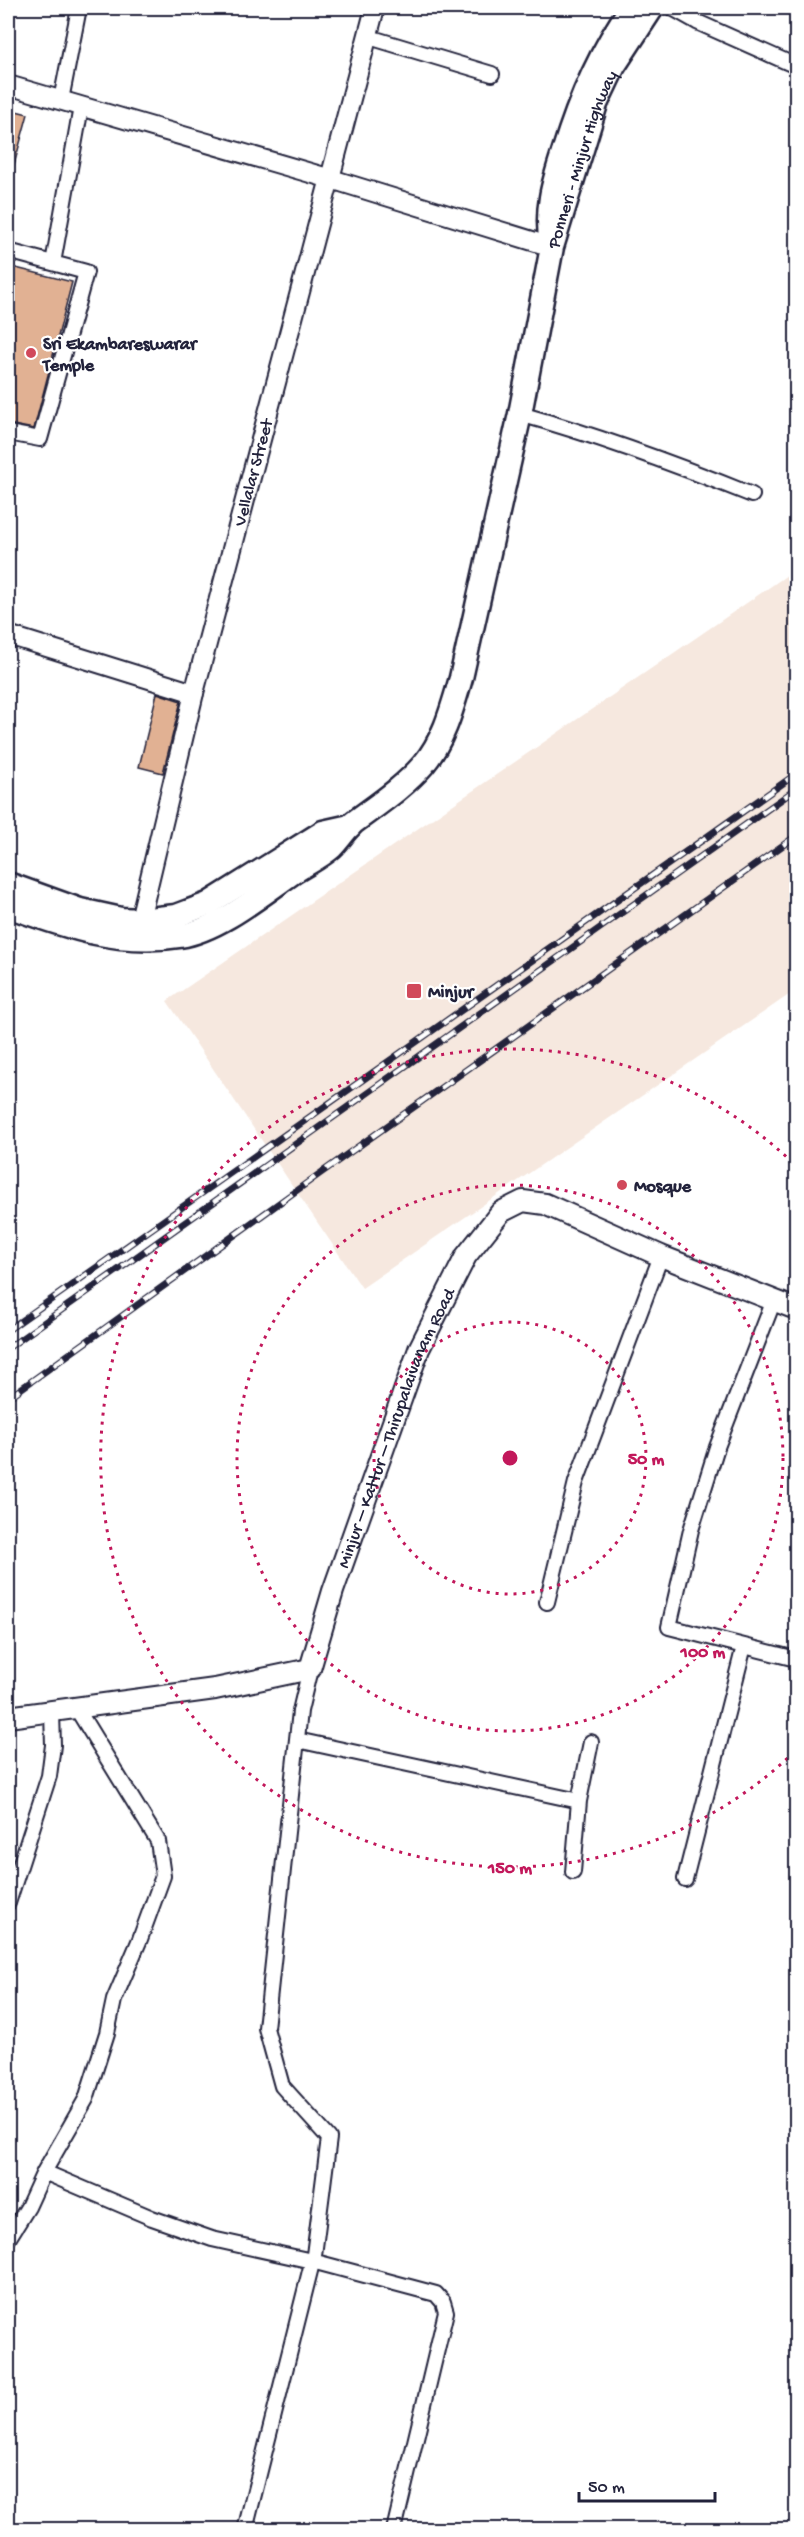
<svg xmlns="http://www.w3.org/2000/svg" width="804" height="2537" viewBox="0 0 804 2537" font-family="'Gochi Hand',sans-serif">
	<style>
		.built { fill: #f6e8df }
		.building { fill: #e1b193; stroke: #22223b; stroke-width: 1.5 }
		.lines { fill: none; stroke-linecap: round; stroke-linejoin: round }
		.minor-casing { stroke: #22223b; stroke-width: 18 }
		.tertiary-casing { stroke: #22223b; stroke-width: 22 }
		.secondary-casing { stroke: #22223b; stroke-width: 24 }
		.primary-casing { stroke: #22223b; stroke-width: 27 }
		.minor { stroke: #fff; stroke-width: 14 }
		.tertiary { stroke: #fff; stroke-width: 18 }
		.secondary { stroke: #fff; stroke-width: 20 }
		.primary { stroke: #fff; stroke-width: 22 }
		.rail-casing { stroke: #22223b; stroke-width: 7 }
		.rail { stroke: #fff; stroke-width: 4.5; stroke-dasharray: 14; stroke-linecap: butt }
		.ring { fill: none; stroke: #c2185b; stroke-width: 3; stroke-dasharray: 3 6 }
		.poi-dot { fill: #d1495b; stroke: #fff; stroke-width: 2 }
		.labels { text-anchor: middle; stroke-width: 4.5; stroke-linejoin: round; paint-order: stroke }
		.street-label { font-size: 18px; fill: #22223b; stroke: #fff }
		.poi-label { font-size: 18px; font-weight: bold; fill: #22223b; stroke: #fff; text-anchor: start }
		.centre { fill: #c2185b; stroke: #fff; stroke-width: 3 }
		.ring-label { font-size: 18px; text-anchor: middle; font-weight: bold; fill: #c2185b; stroke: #fff; stroke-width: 4.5; stroke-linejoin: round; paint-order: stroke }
	</style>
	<rect width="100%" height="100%" fill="#fff"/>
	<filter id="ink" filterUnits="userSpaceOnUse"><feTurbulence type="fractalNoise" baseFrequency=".0167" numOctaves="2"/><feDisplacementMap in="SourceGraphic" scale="12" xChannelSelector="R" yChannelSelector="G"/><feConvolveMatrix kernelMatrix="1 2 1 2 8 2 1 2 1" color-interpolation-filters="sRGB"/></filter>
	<g filter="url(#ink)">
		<!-- built -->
		<path class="built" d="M796,569V990L362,1288L167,1001Z"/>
		<!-- building -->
		<path class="building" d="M8,109L28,114L12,172H8Z
			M8,266L72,282L34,429L8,424Z
			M157,693L181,701L163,773L139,767Z"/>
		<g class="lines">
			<defs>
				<path id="minor" d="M672,8L697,22L796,66
					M369,37L492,74
					M61,100L79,8
					M8,251L86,272L40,439L8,433
					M53,263L81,107
					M520,414C599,436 675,464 752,495
					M774,1300L717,1447L691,1530L669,1627L796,1659
					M547,1602L576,1482L661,1256
					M297,1740L579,1801
					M573,1872L579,1801L591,1742
					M685,1879L744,1646
					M8,1903L49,1776L53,1745L52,1713
					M44,2172L152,2218L212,2239L312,2261L436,2294L443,2302L446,2312L394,2530
					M8,2239L28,2207L44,2172L86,2099L107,2033L114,2000L140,1939L163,1876L158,1841L77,1709
					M245,2530L314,2255L329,2138L282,2086L266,2028L300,1711L310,1669"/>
				<g id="tertiary">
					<path d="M8,85L331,179L552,247"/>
					<path d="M8,635L194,693"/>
					<path id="s1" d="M137,932L194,693L375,8"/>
				</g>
				<g id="secondary">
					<path id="s2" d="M8,1717L215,1689L310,1669L333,1591L419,1349L466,1256L501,1212L523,1201L545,1204L661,1256L796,1309"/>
				</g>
				<g id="primary">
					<path d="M551,243C545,210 553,184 563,153C579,100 599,53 631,8"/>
					<path d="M8,884L80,910L121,919L140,920L176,916L208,904L323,832L350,826"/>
					<path id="s3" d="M8,906C64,926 118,946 180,936C219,930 262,894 294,872C306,864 321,857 332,847C340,839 345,830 353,823C377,805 403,788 423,765C444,740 452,709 461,678L520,414L552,247L596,104L614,66L652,8"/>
				</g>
			</defs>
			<!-- minor casing -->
			<use href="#minor" class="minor-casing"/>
			<!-- tertiary casing -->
			<use href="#tertiary" class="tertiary-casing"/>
			<!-- secondary casing -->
			<use href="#secondary" class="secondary-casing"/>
			<!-- primary casing -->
			<use href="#primary" class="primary-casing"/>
			<!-- minor -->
			<use href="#minor" class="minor"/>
			<!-- tertiary -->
			<use href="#tertiary" class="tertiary"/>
			<!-- secondary -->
			<use href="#secondary" class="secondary"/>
			<!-- primary -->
			<use href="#primary" class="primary"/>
			<defs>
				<path id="rail" d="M8,1330L796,774
					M8,1348L796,789
					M8,1398L318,1175L796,836"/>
			</defs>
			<!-- rail casing -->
			<use href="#rail" class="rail-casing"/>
			<!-- rail -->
			<use href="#rail" class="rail"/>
		</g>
	</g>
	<!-- distance rings -->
	<g class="ring">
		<circle cx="510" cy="1458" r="136"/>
		<circle cx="510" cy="1458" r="273"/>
		<path d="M794 1752A409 409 0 1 1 794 1164"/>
	</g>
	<!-- markers -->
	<g class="poi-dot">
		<circle cx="31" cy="353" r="6"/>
		<rect x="406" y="983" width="16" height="16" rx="3"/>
		<circle cx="622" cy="1185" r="6"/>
	</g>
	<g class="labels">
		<!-- street labels -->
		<g class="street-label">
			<text dy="6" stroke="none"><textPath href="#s3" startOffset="1106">Ponneri - Minjur Highway</textPath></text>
			<text dy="6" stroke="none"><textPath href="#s1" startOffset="474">Vellalar Street</textPath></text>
			<text dy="6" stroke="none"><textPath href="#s2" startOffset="562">Minjur – Kattur – Thirupalaivanam Road</textPath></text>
		</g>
		<!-- poi labels -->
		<g class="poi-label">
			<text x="43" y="349">Sri Ekambareswarar<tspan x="43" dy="21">Temple</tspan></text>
			<text x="428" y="997">Minjur</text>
			<text x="634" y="1191">Mosque</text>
		</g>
	</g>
	<circle cx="510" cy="1458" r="9" class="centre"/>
	<g class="ring-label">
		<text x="646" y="1464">50 m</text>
		<text x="703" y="1657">100 m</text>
		<text x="510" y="1873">150 m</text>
	</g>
	<!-- margin -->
	<rect width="804" height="2537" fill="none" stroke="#fff" stroke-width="30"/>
	<rect x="15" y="15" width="774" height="2507" fill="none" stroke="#22223b" stroke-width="2" filter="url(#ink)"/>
	<!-- scale -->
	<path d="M579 2492v9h136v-9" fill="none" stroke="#22223b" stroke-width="3"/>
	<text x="588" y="2492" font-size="18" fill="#22223b" stroke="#ffffff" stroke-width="4.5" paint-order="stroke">50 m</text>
</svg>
